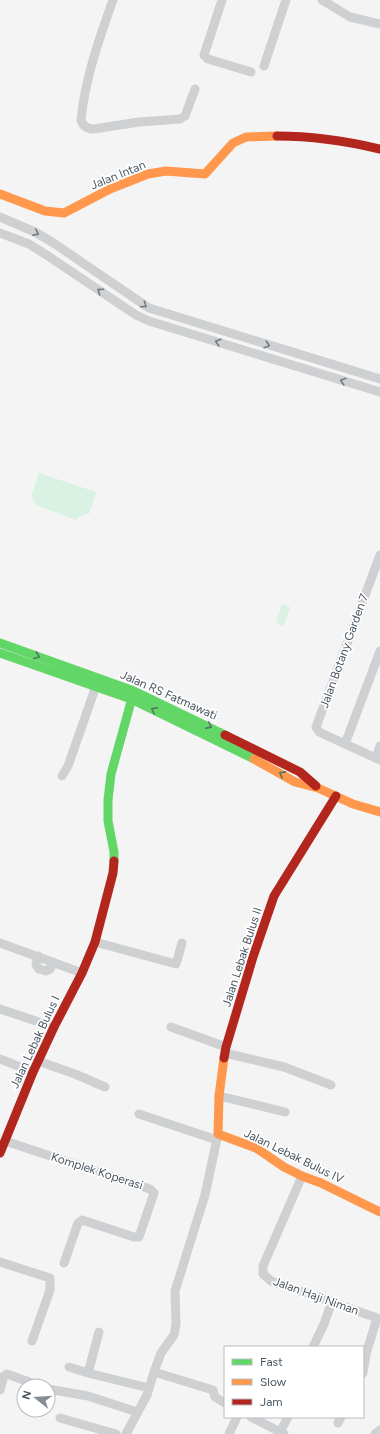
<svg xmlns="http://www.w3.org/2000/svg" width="380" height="1434" viewBox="0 0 380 1434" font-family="Figtree,sans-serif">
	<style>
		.green { fill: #d9f2e3 }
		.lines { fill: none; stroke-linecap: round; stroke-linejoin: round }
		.street { stroke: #ced0d2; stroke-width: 9 }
		.fast { stroke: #63d668; stroke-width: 9 }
		.slow { stroke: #ff974d; stroke-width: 9 }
		.jam { stroke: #b3261e; stroke-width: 9 }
		.oneway { stroke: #727b83 }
		.oneway2 { stroke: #507663 }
		.labels { text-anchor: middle; stroke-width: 3.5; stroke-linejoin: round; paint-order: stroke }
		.street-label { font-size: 12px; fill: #4a5661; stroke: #fff }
	</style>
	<rect width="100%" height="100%" fill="#f4f4f4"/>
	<!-- green -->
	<path class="green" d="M39,473L96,492L89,514C83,514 80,516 76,520L36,505L31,496Z
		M282,604L290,607L284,626L276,623Z"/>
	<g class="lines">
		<!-- street -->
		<path class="street" d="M113,0C99,39 85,79 81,120C83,126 87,129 94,129L139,122L180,119L185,116L195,89
			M222,0L204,55L208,59L251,72
			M322,0L350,17L380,24
			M264,66L286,0
			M0,217L35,232L52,242L149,308L380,379
			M0,233L29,244L45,254L136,315L149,321L380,392
			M380,555L316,727L319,732L380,760
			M345,744L380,651
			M376,758L380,746
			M62,776L68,766L96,686
			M95,942L176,964L182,943
			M0,943L82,973
			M38,956L36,965L39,969L46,971L50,969L53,962
			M0,1009L54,1027
			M171,1027L226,1047
			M225,1053L284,1067L331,1085
			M0,1059L33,1072
			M38,1061L75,1074L105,1087
			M219,1096L285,1112
			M139,1114L217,1140
			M5,1141L150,1189L154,1193L139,1237H134L82,1220L78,1223L64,1263
			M302,1176L263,1266V1274L271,1281L380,1319
			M0,1262L50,1278V1290L32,1341
			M313,1347L324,1324L332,1301
			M69,1367L88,1373L149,1388
			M154,1372L213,1390L215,1397L225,1403
			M88,1373L99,1332
			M363,1373L366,1354L377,1318
			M48,1389L88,1396L137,1412
			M0,1390L4,1376L7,1374L40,1386
			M251,1417L284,1434
			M60,1418L116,1434
			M338,1423L341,1417
			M280,1432L288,1417
			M126,1434L147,1395L154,1372L161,1353L174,1335L176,1324L175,1291L205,1195L218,1134
			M229,1434L237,1417
			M375,1434L380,1430"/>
		<!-- fast -->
		<path class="fast" d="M0,643L134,691L225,735
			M0,653L131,699L254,759
			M114,861V852L108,821V800L111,774L134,691"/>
		<!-- slow -->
		<path class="slow" d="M0,194L45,211L64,213L110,189L148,174L166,171L205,174L233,143L246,137L277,136
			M254,759L295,782L318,788L353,804L380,812
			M224,1058L219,1096L218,1134L256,1148L284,1167L302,1176L321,1183L380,1212"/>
		<!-- jam -->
		<path class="jam" d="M277,136C312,136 346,141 380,149
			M225,735L300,772L316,786
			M224,1058L226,1047L253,957L274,896L336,796
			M0,1153L33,1072L54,1027L82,973L95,942L113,873L114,861"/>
	</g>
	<!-- one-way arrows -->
	<defs><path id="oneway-chevron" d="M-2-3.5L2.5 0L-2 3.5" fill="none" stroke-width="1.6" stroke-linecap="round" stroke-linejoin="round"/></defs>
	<g class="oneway">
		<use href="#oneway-chevron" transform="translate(36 233) rotate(27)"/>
		<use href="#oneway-chevron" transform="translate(100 291) rotate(-146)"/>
		<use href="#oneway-chevron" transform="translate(144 305) rotate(34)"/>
		<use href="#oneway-chevron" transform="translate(218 342) rotate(-163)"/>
		<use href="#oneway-chevron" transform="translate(267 345) rotate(17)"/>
		<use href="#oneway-chevron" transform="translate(343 381) rotate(-163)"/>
	</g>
	<g class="oneway2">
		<use href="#oneway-chevron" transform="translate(37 656) rotate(20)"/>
		<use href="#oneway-chevron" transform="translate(154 710) rotate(-154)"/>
		<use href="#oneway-chevron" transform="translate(209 726) rotate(26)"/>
		<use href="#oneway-chevron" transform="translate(282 774) rotate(-151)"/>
	</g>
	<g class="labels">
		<!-- street labels -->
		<g class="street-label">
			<text transform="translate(118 175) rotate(-22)" y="4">Jalan Intan</text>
			<text transform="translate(344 651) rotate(-70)" y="4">Jalan Botany Garden 7</text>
			<text transform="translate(169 695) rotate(24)" y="4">Jalan RS Fatmawati</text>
			<text transform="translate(242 957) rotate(-72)" y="4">Jalan Lebak Bulus II</text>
			<text transform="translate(35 1042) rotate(-65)" y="4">Jalan Lebak Bulus I</text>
			<text transform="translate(294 1156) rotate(26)" y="4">Jalan Lebak Bulus IV</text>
			<text transform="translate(97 1171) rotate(18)" y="4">Komplek Koperasi</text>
			<text transform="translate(316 1296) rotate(20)" y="4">Jalan Haji Niman</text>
		</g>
	</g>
	<!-- legend -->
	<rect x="224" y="1346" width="140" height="72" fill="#ffffff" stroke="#b7bbc0"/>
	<rect x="232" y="1359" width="20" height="6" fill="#63d668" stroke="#b7bbc0"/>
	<text x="260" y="1366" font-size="12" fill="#4a5661">Fast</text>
	<rect x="232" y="1379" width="20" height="6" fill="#ff974d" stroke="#b7bbc0"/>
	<text x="260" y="1386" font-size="12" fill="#4a5661">Slow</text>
	<rect x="232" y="1399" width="20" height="6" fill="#b3261e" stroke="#b7bbc0"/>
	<text x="260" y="1406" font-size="12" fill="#4a5661">Jam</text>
	<!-- north arrow -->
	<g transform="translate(36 1398) rotate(287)"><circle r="19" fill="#ffffff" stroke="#b7bbc0"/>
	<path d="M0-3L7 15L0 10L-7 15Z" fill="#868d94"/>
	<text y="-6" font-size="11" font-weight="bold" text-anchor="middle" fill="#4a5661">N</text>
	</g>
</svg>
